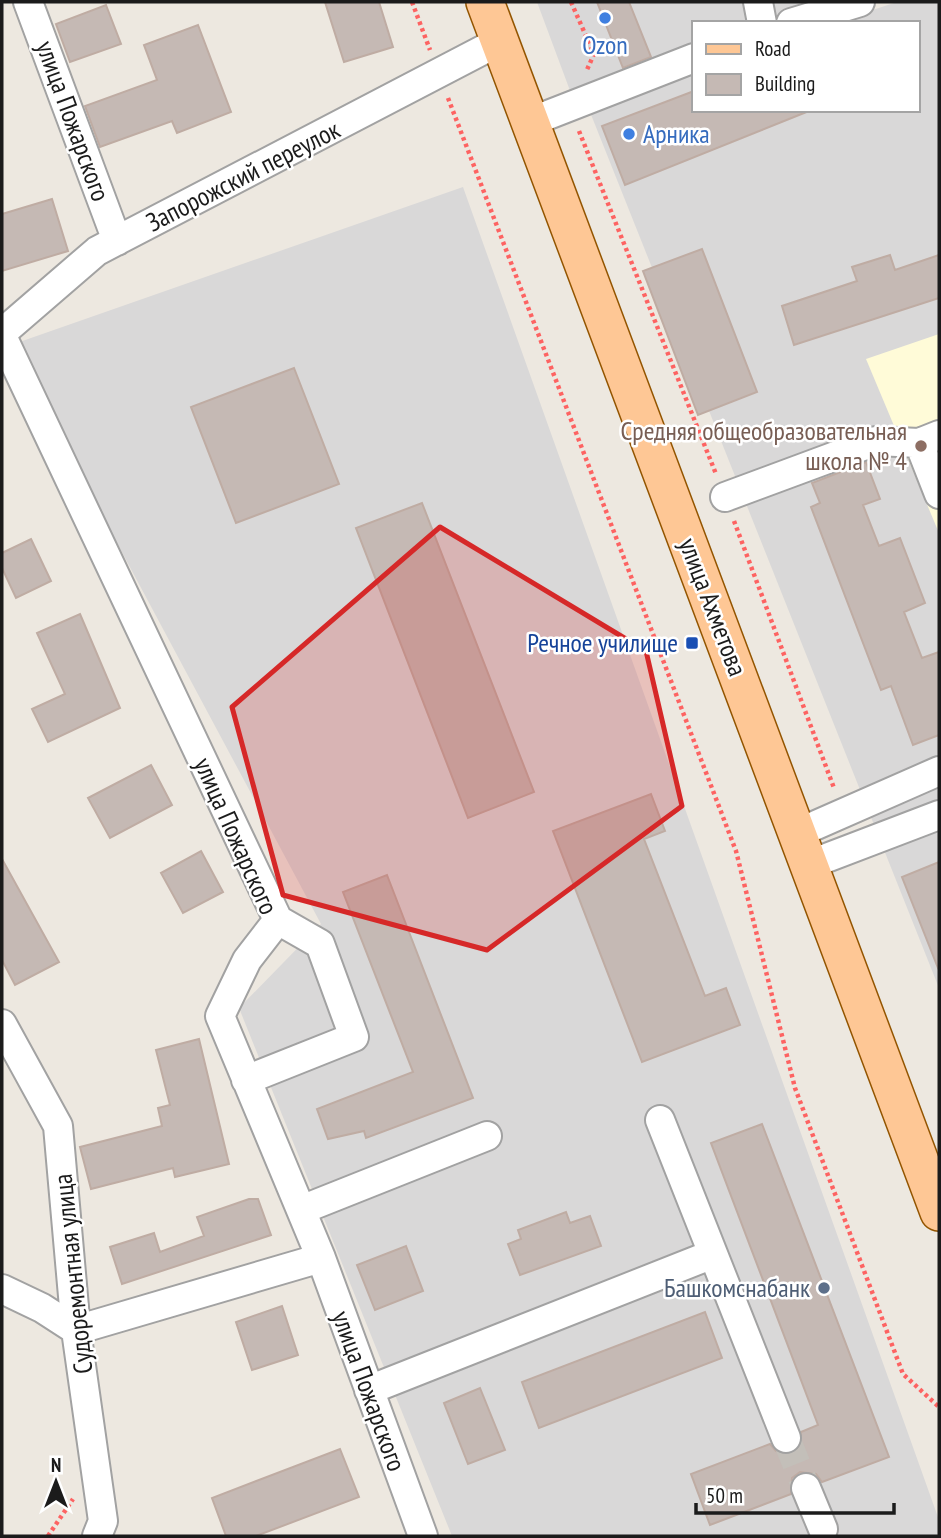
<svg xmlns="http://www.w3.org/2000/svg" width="941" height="1538" viewBox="0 0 941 1538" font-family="'PT Sans Narrow',sans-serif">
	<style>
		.residential { fill: #d9d8d8 }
		.education { fill: #fffbd8 }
		.building { fill: #c5b9b4; stroke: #bfaca3; stroke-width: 2 }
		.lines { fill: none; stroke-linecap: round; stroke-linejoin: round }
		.minor-tunnel { stroke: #c3bfb9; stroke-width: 28; stroke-dasharray: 28 14; stroke-linecap: butt }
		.minor-casing { stroke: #a2a2a2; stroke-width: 32 }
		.major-casing { stroke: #935500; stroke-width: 40 }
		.path { stroke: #fd6362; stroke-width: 4.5; stroke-dasharray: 3.5 3.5; stroke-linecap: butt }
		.minor { stroke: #fff; stroke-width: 28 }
		.major { stroke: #fec795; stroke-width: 37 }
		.marked { fill: #d62828; fill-opacity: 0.2; stroke: #d62828; stroke-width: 5; stroke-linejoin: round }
		.shop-dot { fill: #3f7fe0; stroke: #fff; stroke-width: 2.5 }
		.education-dot { fill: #8d6e63; stroke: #fff; stroke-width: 2.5 }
		.transit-dot { fill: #1a4fb4; stroke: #fff; stroke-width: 2.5 }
		.service-dot { fill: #5c6f8a; stroke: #fff; stroke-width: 2.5 }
		.labels { text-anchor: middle; stroke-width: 5; stroke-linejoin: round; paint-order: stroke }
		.shop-label { font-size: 26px; fill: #366cbe; stroke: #fff }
		.street-label { font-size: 26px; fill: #1b1b1b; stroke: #fff }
		.education-label { font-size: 26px; fill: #785e54; stroke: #fff; text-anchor: end }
		.transit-label { font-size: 26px; fill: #164399; stroke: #fff; text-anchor: end }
		.service-label { font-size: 26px; fill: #4e5e75; stroke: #fff; text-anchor: end }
	</style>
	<rect width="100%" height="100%" fill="#ede8e0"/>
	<!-- residential -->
	<path class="residential" d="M537,2H811L757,23H694V48L572,96Z
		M897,2H939V988L586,102L694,67V110H918V23H833Z
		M463,187L939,1520V1536H452L239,1008L321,924L11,345Z"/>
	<!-- education -->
	<path class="education" d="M939,334V533L866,359Z"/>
	<!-- building -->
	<path class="building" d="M325,2H379L393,47L344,62Z
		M597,2H629L651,57L623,68Z
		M106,5L121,44L70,62L56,24Z
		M198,25L231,112L177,133L172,121L100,147L85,106L157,80L144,45Z
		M694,91V110L809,111L625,185L602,126Z
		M52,199L68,251L2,271V214Z
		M702,249L757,392L698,415L643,271Z
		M890,255L895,270L939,255V298L794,345L782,306L857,281L852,267Z
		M294,368L339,484L236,523L191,407Z
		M866,462L880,499L863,505L879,546L900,538L925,603L904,612L922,658L939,652V735L913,745L891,686L881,690L811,507L820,503L812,483Z
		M422,503L534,792L468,818L356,528Z
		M31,539L51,581L16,598L2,568V553Z
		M80,614L120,708L48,742L32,709L65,694L37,633Z
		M151,765L172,805L110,838L88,798Z
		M651,794L665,831L644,839L705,996L726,988L740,1025L642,1062L553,831Z
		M201,851L223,892L183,913L161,873Z
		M2,859L59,962L15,985L2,960Z
		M939,862V967L938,968L902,877Z
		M387,875L473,1098L366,1138L364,1131L328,1139L317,1109L413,1072L343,892Z
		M199,1039L229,1164L175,1177L173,1168L91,1189L80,1147L162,1126L158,1108L170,1105L156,1050Z
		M762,1124L889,1457L822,1482L816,1474L800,1472L792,1478L791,1494L710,1525L691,1474L770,1444L776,1451L791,1454L799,1448L801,1432L818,1425L711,1143Z
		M249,1199H258L271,1235L122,1284L110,1247L154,1233L160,1252L204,1236L197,1217Z
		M566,1212L570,1223L590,1216L601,1246L520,1275L508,1244L521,1239L518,1230Z
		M406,1246L423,1291L375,1310L357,1265Z
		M282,1306L298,1355L252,1370L236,1322Z
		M705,1312L722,1358L539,1428L522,1382Z
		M480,1388L505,1450L468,1464L444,1403Z
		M340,1449L359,1497L256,1536H226L212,1498Z"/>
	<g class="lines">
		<!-- minor-tunnel -->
		<path class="minor-tunnel" d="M786,1438L806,1488"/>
		<defs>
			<path id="minor" d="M28,2L117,241
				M758,2L762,23
				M791,23L860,2
				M530,122L694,58
				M2,333L97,251L500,41
				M2,336L278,920L247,960L220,1016L321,1258L423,1536
				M919,443L939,494
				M725,497L876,441L919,443L939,435
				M798,833L939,771
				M808,865L939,815
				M2,1024L58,1126L76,1330L103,1521L97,1536
				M246,1080L354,1037L320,944L278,920
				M660,1120L786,1438
				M301,1210L487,1136
				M2,1289L42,1308L76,1330L321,1258
				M369,1390L713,1254
				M806,1488L823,1529"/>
			<path id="major" d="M485,2L939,1212"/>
		</defs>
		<!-- minor casing -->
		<use href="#minor" class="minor-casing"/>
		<!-- major casing -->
		<use href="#major" class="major-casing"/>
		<!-- path -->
		<path class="path" d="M412,2L430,50
			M571,2L594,54L586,72
			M448,98L736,851L795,1088L903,1374L939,1407
			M579,131L716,474
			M734,521L834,788
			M48,1536L73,1499"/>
		<!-- minor -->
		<use href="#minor" class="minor"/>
		<!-- major -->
		<use href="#major" class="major"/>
	</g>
	<!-- marked area -->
	<path class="marked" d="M440,527L646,651L682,806L487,950L283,895L232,707Z"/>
	<!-- markers -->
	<g class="shop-dot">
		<circle cx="605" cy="18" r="7"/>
		<circle cx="629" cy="134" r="7"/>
	</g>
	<circle class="education-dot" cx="921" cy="446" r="7"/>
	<rect class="transit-dot" x="685" y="636" width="14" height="14" rx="3.5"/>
	<circle class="service-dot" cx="824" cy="1288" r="7"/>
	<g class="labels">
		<!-- shop labels -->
		<g class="shop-label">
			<text x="605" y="54">Ozon</text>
			<text x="643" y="143" text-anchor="start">Арника</text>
		</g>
		<!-- street labels -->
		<g class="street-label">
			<text transform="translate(73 121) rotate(70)" y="9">улица Пожарского</text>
			<text transform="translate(243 176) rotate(-27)" y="9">Запорожский переулок</text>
			<text transform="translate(713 607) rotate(69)" y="9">улица Ахметова</text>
			<text transform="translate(236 836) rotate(66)" y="9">улица Пожарского</text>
			<text transform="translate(73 1274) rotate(-96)" y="9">Судоремонтная улица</text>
			<text transform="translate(369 1391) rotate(70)" y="9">улица Пожарского</text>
		</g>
		<!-- education labels -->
		<g class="education-label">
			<text x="907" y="440">Средняя общеобразовательная<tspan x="907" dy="30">школа № 4</tspan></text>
		</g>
		<!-- transit labels -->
		<g class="transit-label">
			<text x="678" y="652">Речное училище</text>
		</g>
		<!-- service labels -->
		<g class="service-label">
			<text x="810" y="1297">Башкомснабанк</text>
		</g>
	</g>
	<!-- border -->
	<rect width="941" height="1538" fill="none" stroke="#1b1b1b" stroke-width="7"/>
	<!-- legend -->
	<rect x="692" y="21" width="228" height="91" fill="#ffffff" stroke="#a4a4a4" stroke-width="2"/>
	<rect x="706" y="44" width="35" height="10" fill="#fec795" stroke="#a4a4a4" stroke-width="2"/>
	<text x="755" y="56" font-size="21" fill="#1b1b1b">Road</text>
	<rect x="706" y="74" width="35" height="21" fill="#c5b9b4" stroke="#a4a4a4" stroke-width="2"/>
	<text x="755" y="91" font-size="21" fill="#1b1b1b">Building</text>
	<!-- north arrow -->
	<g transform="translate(56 1482)" stroke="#ffffff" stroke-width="5" paint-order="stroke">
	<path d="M0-5L12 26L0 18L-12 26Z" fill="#1b1b1b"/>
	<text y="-10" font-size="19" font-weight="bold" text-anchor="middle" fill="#1b1b1b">N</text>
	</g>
	<!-- scale -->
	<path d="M696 1503v10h198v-10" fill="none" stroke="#1b1b1b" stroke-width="3.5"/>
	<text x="706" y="1503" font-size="21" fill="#1b1b1b" stroke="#ffffff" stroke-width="5" paint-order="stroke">50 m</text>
</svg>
